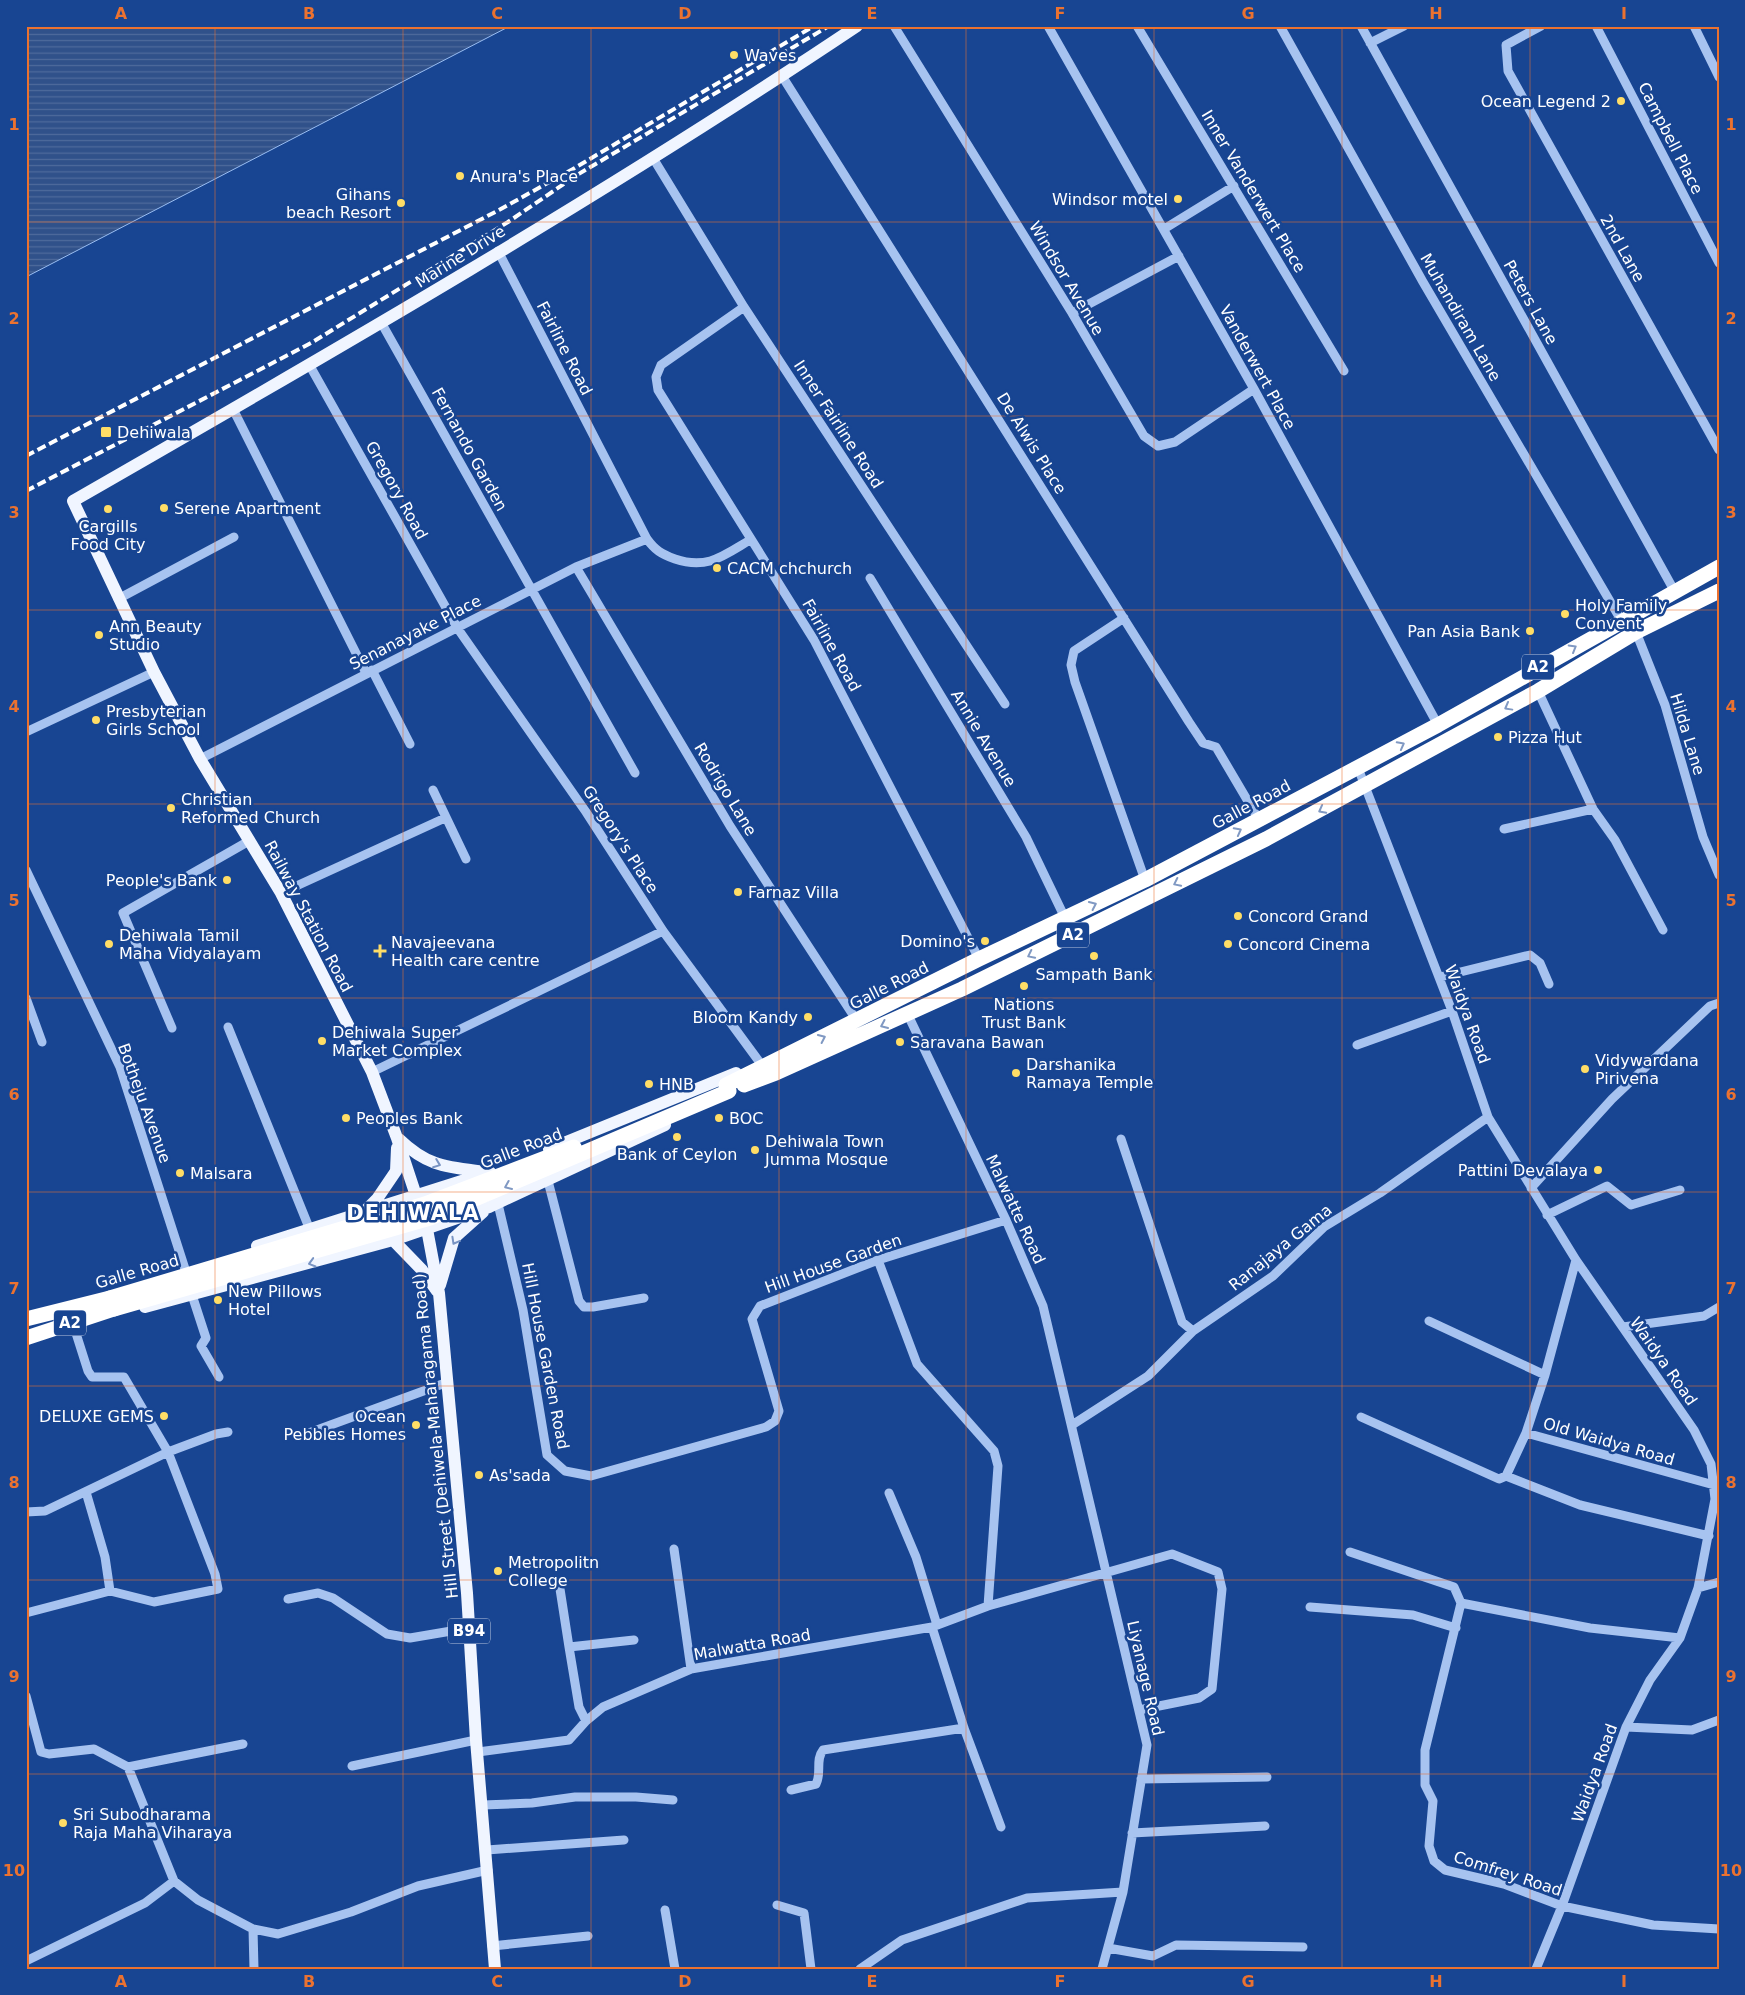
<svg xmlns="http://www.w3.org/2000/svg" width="1745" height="1995" viewBox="0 0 1745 1995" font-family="'DejaVu Sans',sans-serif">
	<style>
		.water { fill: url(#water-rules); stroke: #99bdf2 }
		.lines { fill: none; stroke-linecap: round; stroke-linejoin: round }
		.minor { stroke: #a7c3f0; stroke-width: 9 }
		.major { stroke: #f0f5ff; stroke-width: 12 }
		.highway { stroke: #fff; stroke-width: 15 }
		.rail { stroke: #fff; stroke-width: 4; stroke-dasharray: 9 4; stroke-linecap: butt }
		.highway-bridge { stroke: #fff; stroke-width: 15 }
		.oneway { stroke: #8099c3 }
		.oneway2 { stroke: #7994c3 }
		.grid { fill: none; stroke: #eb7230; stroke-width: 1; stroke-opacity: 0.55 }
		.poi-dot { fill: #fd6; stroke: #184592; stroke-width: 2 }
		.labels { text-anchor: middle; stroke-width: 5; stroke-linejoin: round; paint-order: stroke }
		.shield { fill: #184592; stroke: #bac7de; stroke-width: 1 }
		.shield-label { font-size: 15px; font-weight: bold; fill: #fff }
		.poi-label { font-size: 16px; fill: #fff; stroke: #184592; text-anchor: start }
		.street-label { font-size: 16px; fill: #fff; stroke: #184592 }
		.district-label { font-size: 21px; font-weight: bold; letter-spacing: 1px; fill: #fff; stroke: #184592 }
		.neatline { fill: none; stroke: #eb7230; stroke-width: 2 }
		.grid-label { font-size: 16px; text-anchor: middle; font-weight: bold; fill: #eb7230 }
	</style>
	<defs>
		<pattern id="water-rules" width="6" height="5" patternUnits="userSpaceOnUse" patternTransform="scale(1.25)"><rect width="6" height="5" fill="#30518a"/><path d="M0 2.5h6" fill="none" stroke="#4f6b9c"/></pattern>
	</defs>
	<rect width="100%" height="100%" fill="#184592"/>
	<!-- water -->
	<path class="water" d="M26,26H510L26,277Z"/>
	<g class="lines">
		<!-- minor -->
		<path class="minor" d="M894,26L1072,313L1144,436L1158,446L1175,442L1254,389
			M1048,26L1254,389L1438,725
			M1137,26L1344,371
			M1280,26L1423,282L1621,620
			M1361,26L1675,592
			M1541,26L1506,45L1508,71L1719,450
			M1596,26L1719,263
			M1694,26L1719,77
			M1370,43L1404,26
			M782,76L1189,722L1203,743L1216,747L1259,820
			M653,158L744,307L1005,704
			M1164,229L1234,186
			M498,251L647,539C655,550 661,554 675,559C707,570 723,556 750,540
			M744,307L661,365L656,377L658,390L814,640L979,959
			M1072,313L1179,256
			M382,324L635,773
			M310,366L458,629L586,812L663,931L761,1064
			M233,409L366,673
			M576,567L730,826L857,1021
			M870,578L1026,837L1065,918
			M118,599L234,537
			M1124,618L1074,651L1071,665L1075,682L1145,880
			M1636,632L1665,705L1703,837L1719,875
			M372,670L410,744
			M1538,691L1593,809L1615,840L1663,930
			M26,732L154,672
			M200,759L576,567L647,539
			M1358,768L1452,1011L1488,1117L1576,1260L1694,1430L1711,1464L1715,1499L1698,1588L1680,1638L1650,1680L1626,1727L1562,1906L1536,1969
			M433,790L466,859
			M1504,829L1593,809
			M26,870L120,1067L185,1269
			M281,893L445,818
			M1440,977L1530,955L1540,963L1549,984
			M26,998L42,1042
			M908,1015L1006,1220L1043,1306L1147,1745L1123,1892L1102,1969
			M228,1027L310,1230
			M172,1028L123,913L249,841
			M1357,1045L1452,1011
			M372,1072L663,931
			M1121,1139L1182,1322L1193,1331
			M548,1181L579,1301L584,1307H593L644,1298
			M1531,1188L1612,1099L1710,1006L1719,1003
			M498,1204L523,1310L547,1455L565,1471L591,1476L766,1427L775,1421L779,1411L752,1319L760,1306L878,1260L1006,1220
			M1547,1215L1607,1186L1631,1205L1680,1190
			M878,1260L917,1364L994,1451L998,1466L988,1606
			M192,1295L206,1338L201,1346L219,1377
			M1429,1321L1545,1375
			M74,1327L88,1371L92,1377H124L168,1452L216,1434L228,1432
			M1623,1327L1704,1316L1719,1307
			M1361,1417L1499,1479L1506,1476L1526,1433L1545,1375L1576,1260
			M1072,1425L1148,1376L1193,1331L1273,1276L1324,1227L1380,1193L1488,1117
			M1526,1433L1714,1485
			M306,1434L448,1382
			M1506,1476L1580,1505L1709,1536
			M86,1492L105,1557L110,1591
			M889,1493L916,1557L937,1625
			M26,1512L45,1511L168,1452L215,1574L218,1589L154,1602L110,1591L26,1613
			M674,1549L691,1669
			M1350,1552L1454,1587L1461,1603L1425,1750V1785L1433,1801L1429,1846L1434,1861L1445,1870L1504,1884L1562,1906L1653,1925L1719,1929
			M1698,1588L1719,1582
			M560,1589L569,1647
			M288,1599L318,1593L333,1598L387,1634L410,1638L469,1628
			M1461,1603L1590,1628L1680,1638
			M1310,1607L1413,1615L1456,1628
			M932,1627L964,1728L1001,1827
			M26,1696L41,1752L49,1754L94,1749L128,1767L243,1744
			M586,1721L579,1707L569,1647L634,1640
			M1626,1727L1692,1730L1719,1720
			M478,1752L569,1740L586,1721L603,1707L691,1669L932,1627L988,1606L1172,1554L1218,1572L1222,1589L1212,1689L1199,1698L1139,1710
			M352,1766L476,1740
			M128,1767L174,1881
			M1141,1779L1267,1777
			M791,1790L816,1784C822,1773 815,1760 823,1750L964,1728
			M483,1805L532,1803L575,1797H636L673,1800
			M1132,1833L1265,1826
			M487,1850L624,1840
			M777,1905L804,1913L811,1969
			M665,1910L675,1969
			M253,1929L254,1969
			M492,1946L588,1936
			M1108,1948L1153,1956L1176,1945L1303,1947
			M26,1961L145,1903L174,1881L198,1900L253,1929L278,1934L351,1912L418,1886L488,1870
			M860,1969L902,1940L1027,1898L1123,1892"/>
		<!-- major -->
		<path class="major" d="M399,1139C428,1167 447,1167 485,1172
			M549,1149L736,1073
			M366,1210L377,1199L396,1171L397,1148
			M393,1240L422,1270L437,1291
			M257,1246L490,1172
			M440,1285L454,1238L483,1212
			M145,1307L393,1240L489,1207L665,1125
			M495,1969L476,1740L467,1593L439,1293L427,1229L397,1138L372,1072L281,893L200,759L154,672L73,501C338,349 603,196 857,26"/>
		<!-- highway -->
		<path class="highway" d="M726,1085L979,959L1145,880L1438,725L1719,567
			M744,1085L776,1073L962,989L1266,839L1538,691L1636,632L1719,591
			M26,1319L110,1298
			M26,1338L114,1309"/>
		<!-- rail -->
		<path class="rail" d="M26,456L499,210L573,169L814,26
			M26,491L311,343L508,222L577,175L829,26"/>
		<!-- highway-bridge -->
		<path class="highway-bridge" d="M110,1298L425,1204L574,1147
			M114,1309L430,1218L729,1091"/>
	</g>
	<!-- one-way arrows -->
	<defs><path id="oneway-chevron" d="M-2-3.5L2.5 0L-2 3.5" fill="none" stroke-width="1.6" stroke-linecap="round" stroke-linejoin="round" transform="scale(1.25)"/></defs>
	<g class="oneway">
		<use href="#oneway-chevron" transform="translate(1573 648) rotate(-30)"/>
		<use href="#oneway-chevron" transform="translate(1508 707) rotate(151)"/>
		<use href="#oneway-chevron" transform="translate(1401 745) rotate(-28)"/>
		<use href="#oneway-chevron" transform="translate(1322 810) rotate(152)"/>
		<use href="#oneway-chevron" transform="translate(1238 831) rotate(-28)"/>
		<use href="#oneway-chevron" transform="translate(1177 883) rotate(154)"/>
		<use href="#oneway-chevron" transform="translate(1093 905) rotate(-25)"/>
		<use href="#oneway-chevron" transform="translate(1031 955) rotate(154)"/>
		<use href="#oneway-chevron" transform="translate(884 1025) rotate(156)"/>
		<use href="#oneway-chevron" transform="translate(822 1038) rotate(-25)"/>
		<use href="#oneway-chevron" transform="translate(508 1186) rotate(157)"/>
	</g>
	<g class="oneway2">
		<use href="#oneway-chevron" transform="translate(437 1164) rotate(21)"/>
		<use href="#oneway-chevron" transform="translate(455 1241) rotate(119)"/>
		<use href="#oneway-chevron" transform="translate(312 1263) rotate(164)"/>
	</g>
	<!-- grid -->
	<path class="grid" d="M215,26V1969M403,26V1969M591,26V1969M779,26V1969M966,26V1969M1154,26V1969M1342,26V1969M1530,26V1969M26,222H1719M26,416H1719M26,610H1719M26,804H1719M26,998H1719M26,1192H1719M26,1386H1719M26,1580H1719M26,1774H1719"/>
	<!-- markers -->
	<g class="poi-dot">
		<circle cx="734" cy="55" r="5"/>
		<circle cx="1621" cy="101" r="5"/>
		<circle cx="460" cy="176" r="5"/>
		<circle cx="1178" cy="199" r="5"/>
		<circle cx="401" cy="203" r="5"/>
		<rect x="100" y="426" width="12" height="12" rx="2.5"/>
		<circle cx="164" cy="508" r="5"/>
		<circle cx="108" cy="509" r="5"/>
		<circle cx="717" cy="568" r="5"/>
		<circle cx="1565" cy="614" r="5"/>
		<circle cx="1530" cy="631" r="5"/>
		<circle cx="99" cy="635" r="5"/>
		<circle cx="96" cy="720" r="5"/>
		<circle cx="1498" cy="737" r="5"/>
		<circle cx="171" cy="808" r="5"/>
		<circle cx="227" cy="880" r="5"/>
		<circle cx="738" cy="892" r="5"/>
		<circle cx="1238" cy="916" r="5"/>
		<circle cx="985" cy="941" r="5"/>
		<circle cx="109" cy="944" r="5"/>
		<circle cx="1228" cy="944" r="5"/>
		<path d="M377.5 943.5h5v5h5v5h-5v5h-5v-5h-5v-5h5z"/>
		<circle cx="1094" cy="956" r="5"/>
		<circle cx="1024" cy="986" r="5"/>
		<circle cx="808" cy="1017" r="5"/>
		<circle cx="322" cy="1041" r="5"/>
		<circle cx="900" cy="1042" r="5"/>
		<circle cx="1585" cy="1069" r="5"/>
		<circle cx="1016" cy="1073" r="5"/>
		<circle cx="649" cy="1084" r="5"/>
		<circle cx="346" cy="1118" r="5"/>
		<circle cx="719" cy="1118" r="5"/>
		<circle cx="677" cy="1137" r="5"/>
		<circle cx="755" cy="1150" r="5"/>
		<circle cx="1598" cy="1170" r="5"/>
		<circle cx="180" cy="1173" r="5"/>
		<circle cx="218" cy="1300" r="5"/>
		<circle cx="164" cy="1416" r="5"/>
		<circle cx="416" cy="1425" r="5"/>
		<circle cx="479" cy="1475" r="5"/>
		<circle cx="498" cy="1571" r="5"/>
		<circle cx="63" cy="1823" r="5"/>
	</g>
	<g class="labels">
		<!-- shield labels -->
		<g class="shield">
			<rect x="1522" y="654.5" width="32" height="25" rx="4"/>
			<rect x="1057" y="922.5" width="32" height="25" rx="4"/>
			<rect x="54" y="1310.5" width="32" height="25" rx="4"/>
			<rect x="448" y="1618.5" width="42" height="25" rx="4"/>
		</g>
		<g class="shield-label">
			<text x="1538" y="672">A2</text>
			<text x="1073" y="940">A2</text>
			<text x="70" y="1328">A2</text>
			<text x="469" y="1636">B94</text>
		</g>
		<!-- poi labels -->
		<g class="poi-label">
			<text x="744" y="61">Waves</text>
			<text x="1611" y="107" text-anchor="end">Ocean Legend 2</text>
			<text x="470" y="182">Anura's Place</text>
			<text x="391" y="200" text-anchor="end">Gihans<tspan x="391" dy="18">beach Resort</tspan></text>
			<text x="1168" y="205" text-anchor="end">Windsor motel</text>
			<text x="117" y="438">Dehiwala</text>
			<text x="174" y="514">Serene Apartment</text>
			<text x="108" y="532" text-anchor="middle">Cargills<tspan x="108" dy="18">Food City</tspan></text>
			<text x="727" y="574">CACM chchurch</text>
			<text x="1575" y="611">Holy Family<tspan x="1575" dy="18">Convent</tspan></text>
			<text x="109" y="632">Ann Beauty<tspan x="109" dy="18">Studio</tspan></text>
			<text x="1520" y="637" text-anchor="end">Pan Asia Bank</text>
			<text x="106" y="717">Presbyterian<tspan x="106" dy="18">Girls School</tspan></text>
			<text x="1508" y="743">Pizza Hut</text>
			<text x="181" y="805">Christian<tspan x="181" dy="18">Reformed Church</tspan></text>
			<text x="217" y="886" text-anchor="end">People's Bank</text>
			<text x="748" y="898">Farnaz Villa</text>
			<text x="1248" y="922">Concord Grand</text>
			<text x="119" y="941">Dehiwala Tamil<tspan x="119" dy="18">Maha Vidyalayam</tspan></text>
			<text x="975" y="947" text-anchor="end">Domino's</text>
			<text x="391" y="948">Navajeevana<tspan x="391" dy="18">Health care centre</tspan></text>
			<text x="1238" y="950">Concord Cinema</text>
			<text x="1094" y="980" text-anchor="middle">Sampath Bank</text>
			<text x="1024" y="1010" text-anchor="middle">Nations<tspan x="1024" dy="18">Trust Bank</tspan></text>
			<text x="798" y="1023" text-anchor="end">Bloom Kandy</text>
			<text x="332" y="1038">Dehiwala Super<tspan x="332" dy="18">Market Complex</tspan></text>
			<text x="910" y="1048">Saravana Bawan</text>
			<text x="1595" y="1066">Vidywardana<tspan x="1595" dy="18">Pirivena</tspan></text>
			<text x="1026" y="1070">Darshanika<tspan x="1026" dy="18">Ramaya Temple</tspan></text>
			<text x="659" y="1090">HNB</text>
			<text x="356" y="1124">Peoples Bank</text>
			<text x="729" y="1124">BOC</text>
			<text x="765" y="1147">Dehiwala Town<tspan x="765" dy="18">Jumma Mosque</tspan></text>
			<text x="677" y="1160" text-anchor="middle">Bank of Ceylon</text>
			<text x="1588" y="1176" text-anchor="end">Pattini Devalaya</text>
			<text x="190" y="1179">Malsara</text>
			<text x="228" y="1297">New Pillows<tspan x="228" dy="18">Hotel</tspan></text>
			<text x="154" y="1422" text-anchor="end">DELUXE GEMS</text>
			<text x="406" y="1422" text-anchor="end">Ocean<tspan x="406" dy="18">Pebbles Homes</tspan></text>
			<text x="489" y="1481">As'sada</text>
			<text x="508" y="1568">Metropolitn<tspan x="508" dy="18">College</tspan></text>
			<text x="73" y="1820">Sri Subodharama<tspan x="73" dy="18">Raja Maha Viharaya</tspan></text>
		</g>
		<!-- street labels -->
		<g class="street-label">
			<text transform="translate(1671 138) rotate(63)" y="6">Campbell Place</text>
			<text transform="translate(1254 191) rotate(59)" y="6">Inner Vanderwert Place</text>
			<text transform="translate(1623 248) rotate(61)" y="6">2nd Lane</text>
			<text transform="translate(460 256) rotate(-32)" y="6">Marine Drive</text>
			<text transform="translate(1067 278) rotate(59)" y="6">Windsor Avenue</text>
			<text transform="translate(1531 302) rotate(61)" y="6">Peters Lane</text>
			<text transform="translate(1461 317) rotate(60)" y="6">Muhandiram Lane</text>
			<text transform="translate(565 348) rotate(63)" y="6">Fairline Road</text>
			<text transform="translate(1258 367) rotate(61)" y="6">Vanderwert Place</text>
			<text transform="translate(839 424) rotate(57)" y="6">Inner Fairline Road</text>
			<text transform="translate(1032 443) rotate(58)" y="6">De Alwis Place</text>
			<text transform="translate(470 449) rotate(61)" y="6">Fernando Garden</text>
			<text transform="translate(397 490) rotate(61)" y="6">Gregory Road</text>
			<text transform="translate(415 632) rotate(-27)" y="6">Senanayake Place</text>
			<text transform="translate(832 645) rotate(61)" y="6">Fairline Road</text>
			<text transform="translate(1688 734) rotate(73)" y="6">Hilda Lane</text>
			<text transform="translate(984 738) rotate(59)" y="6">Annie Avenue</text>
			<text transform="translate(726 789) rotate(59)" y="6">Rodrigo Lane</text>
			<text transform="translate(1251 804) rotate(-28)" y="6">Galle Road</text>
			<text transform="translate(621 839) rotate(57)" y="6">Gregory's Place</text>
			<text transform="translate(309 916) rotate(62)" y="6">Railway Station Road</text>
			<text transform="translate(889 985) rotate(-27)" y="6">Galle Road</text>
			<text transform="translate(1468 1014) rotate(70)" y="6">Waidya Road</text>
			<text transform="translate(145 1103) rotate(70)" y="6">Botheju Avenue</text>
			<text transform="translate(521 1148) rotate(-21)" y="6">Galle Road</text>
			<text transform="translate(1016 1209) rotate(65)" y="6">Malwatte Road</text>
			<text transform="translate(1280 1247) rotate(-39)" y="6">Ranajaya Gama</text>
			<text transform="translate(833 1263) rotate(-20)" y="6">Hill House Garden</text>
			<text transform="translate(137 1271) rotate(-16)" y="6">Galle Road</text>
			<text transform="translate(546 1356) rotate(79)" y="6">Hill House Garden Road</text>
			<text transform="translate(1664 1361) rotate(55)" y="6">Waidya Road</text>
			<text transform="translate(435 1436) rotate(-96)" y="6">Hill Street (Dehiwela-Maharagama Road)</text>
			<text transform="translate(1609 1441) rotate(16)" y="6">Old Waidya Road</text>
			<text transform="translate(752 1644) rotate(-10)" y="6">Malwatta Road</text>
			<text transform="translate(1146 1678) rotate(77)" y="6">Liyanage Road</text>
			<text transform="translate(1594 1773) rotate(-70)" y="6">Waidya Road</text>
			<text transform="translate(1508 1873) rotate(18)" y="6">Comfrey Road</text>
		</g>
		<!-- district labels -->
		<g class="district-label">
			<text x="413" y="1220">DEHIWALA</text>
		</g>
	</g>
	<!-- border -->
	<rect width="1745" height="1995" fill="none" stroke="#184592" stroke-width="55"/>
	<rect x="28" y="28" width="1690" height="1940" class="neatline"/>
	<g class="grid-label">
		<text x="121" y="19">A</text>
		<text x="309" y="19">B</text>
		<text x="497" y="19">C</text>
		<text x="685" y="19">D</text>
		<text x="872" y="19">E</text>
		<text x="1060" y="19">F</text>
		<text x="1248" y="19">G</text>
		<text x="1436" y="19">H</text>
		<text x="1624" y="19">I</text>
		<text x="14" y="130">1</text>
		<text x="1731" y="130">1</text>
		<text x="14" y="324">2</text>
		<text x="1731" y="324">2</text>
		<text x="14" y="518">3</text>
		<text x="1731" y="518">3</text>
		<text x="14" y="712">4</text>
		<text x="1731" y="712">4</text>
		<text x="14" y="906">5</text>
		<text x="1731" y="906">5</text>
		<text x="14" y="1100">6</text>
		<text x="1731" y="1100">6</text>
		<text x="14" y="1294">7</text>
		<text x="1731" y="1294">7</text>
		<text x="14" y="1488">8</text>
		<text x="1731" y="1488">8</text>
		<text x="14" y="1682">9</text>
		<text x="1731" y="1682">9</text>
		<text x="14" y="1876">10</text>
		<text x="1731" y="1876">10</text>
		<text x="121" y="1987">A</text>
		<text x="309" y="1987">B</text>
		<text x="497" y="1987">C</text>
		<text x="685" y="1987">D</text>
		<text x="872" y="1987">E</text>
		<text x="1060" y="1987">F</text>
		<text x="1248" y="1987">G</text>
		<text x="1436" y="1987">H</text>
		<text x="1624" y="1987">I</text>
	</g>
</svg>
